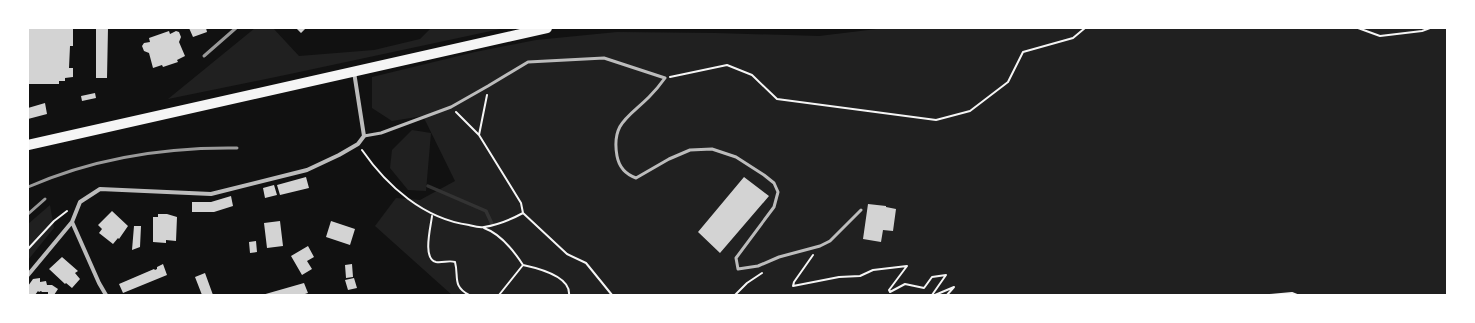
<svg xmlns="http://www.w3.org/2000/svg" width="1475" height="323" viewBox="0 0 1475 323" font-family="'DejaVu Sans',sans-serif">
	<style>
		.green { fill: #202020 }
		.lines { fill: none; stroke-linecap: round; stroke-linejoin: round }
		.stream { stroke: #333; stroke-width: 3.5 }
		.building { fill: #d3d3d3 }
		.path { stroke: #f5f5f5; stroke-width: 2 }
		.service { stroke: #bcbcbc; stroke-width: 3 }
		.minor { stroke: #bcbcbc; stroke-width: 4 }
		.primary { stroke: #f5f5f5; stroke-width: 10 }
		.rail { stroke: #9a9a9a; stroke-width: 3 }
	</style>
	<rect width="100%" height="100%" fill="#111"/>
	<!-- green -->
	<path class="green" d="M255,28H273L299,56L374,50L420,39L431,28H505L290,74L168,99Z
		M885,28H1447V295H452L375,226L396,198L420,200L455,181L423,116L392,121L372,108V77L475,52L536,40L617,32L716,33L819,36Z
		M412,130L431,133L426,191L408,190L390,168L392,150Z
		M50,205L54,228L28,260V224Z"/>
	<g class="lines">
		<!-- stream -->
		<path class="stream" d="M428,186L486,211L492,224"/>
	</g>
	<!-- building -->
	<path class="building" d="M28,28H73V46H70L69,68H73V77L65,78V81H59V84H28Z
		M96,28H108L107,78H96Z
		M189,28H206L207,32L193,37Z
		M296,28H306L301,33Z
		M169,31L170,34L176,31L179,32L181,37L179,42L185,56L177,60L178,62L163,67L162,65L153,68L149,53L144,51L142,46L144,43L150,42L149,38Z
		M95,93L96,98L82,101L81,96Z
		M45,103L47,114L28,119V108Z
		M306,177L309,188L280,195L277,185Z
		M744,177L769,196L720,253L698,232Z
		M274,185L277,195L265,198L263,188Z
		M231,196L233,206L214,212H192V202H211Z
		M868,204L886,206V207L896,209L893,231L883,230L881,242L863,239Z
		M112,211L128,226L119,239L118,238L113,244L99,233L102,229L98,225Z
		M158,214H167L177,217L176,241L166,240V243L153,242V217H158Z
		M280,221L283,246L267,248L264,223Z
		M331,221L355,229L350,245L326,237Z
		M134,226H141L140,247L132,250Z
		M256,241L257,252L250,253L249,242Z
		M308,246L314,257L307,261L312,269L302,275L291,256Z
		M62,257L78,271L75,273L80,279L72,288L66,283L65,284L49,269Z
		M163,264L167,275L123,293L119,284L154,269L155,270L157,269V267Z
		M352,264L353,277L346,278L345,265Z
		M205,273L213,295H202L195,277Z
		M40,278V282L46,281L47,285H52L58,289L54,295H48V292H42L41,291L39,292L38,291L35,295H28V286L33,279Z
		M354,278L357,288L348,290L345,280Z
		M304,283L308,293L302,295H262Z"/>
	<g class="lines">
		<!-- path -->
		<path class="path" d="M1358,28L1380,36L1422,31L1430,28
			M670,77L727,65L752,75L777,99L936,120L970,111L1008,82L1023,52L1073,38L1085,28
			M456,112L479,135L521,203L523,213L567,254L586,263L612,295
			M479,135L487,95
			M362,150C387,186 424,219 469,225C473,226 479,228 484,227C497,225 512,219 523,213
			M432,216C431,226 422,259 436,262C443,263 449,260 455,262C459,277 452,286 469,295
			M484,228C501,234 514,251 523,265C537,268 571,276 569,295
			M28,249L54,221L67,211
			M813,255L794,282L793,286L839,277L860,276L873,270L907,266L889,290L890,292L905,284L924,288L932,277L946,275L932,295
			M499,295L523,265
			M735,295L747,283L762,273
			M935,295L954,287L947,295
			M1270,295L1292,293L1297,295"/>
		<!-- service -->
		<path class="service" d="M364,136L381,133L451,107L488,86L528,62L604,58L665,78C660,85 655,91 649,97C629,117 611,123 617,156C619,167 625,174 636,178L669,159L690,150L712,149L736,157L764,175L774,183L778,192L774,207L736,258L738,269L758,266L779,257L820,246L830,241L861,210"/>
		<!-- minor -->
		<path class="minor" d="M72,222L99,283L106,295
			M28,275L72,222L80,202L100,189L211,194L307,170L339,155L358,144L364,136L354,72"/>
		<!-- primary -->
		<path class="primary" d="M28,145L547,28"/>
		<!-- rail -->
		<path class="rail" d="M204,56L236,28
			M28,187C94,158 165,147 237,148
			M28,214L45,199"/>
	</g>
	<!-- border -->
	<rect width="1475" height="323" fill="none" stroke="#ffffff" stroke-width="58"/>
</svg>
